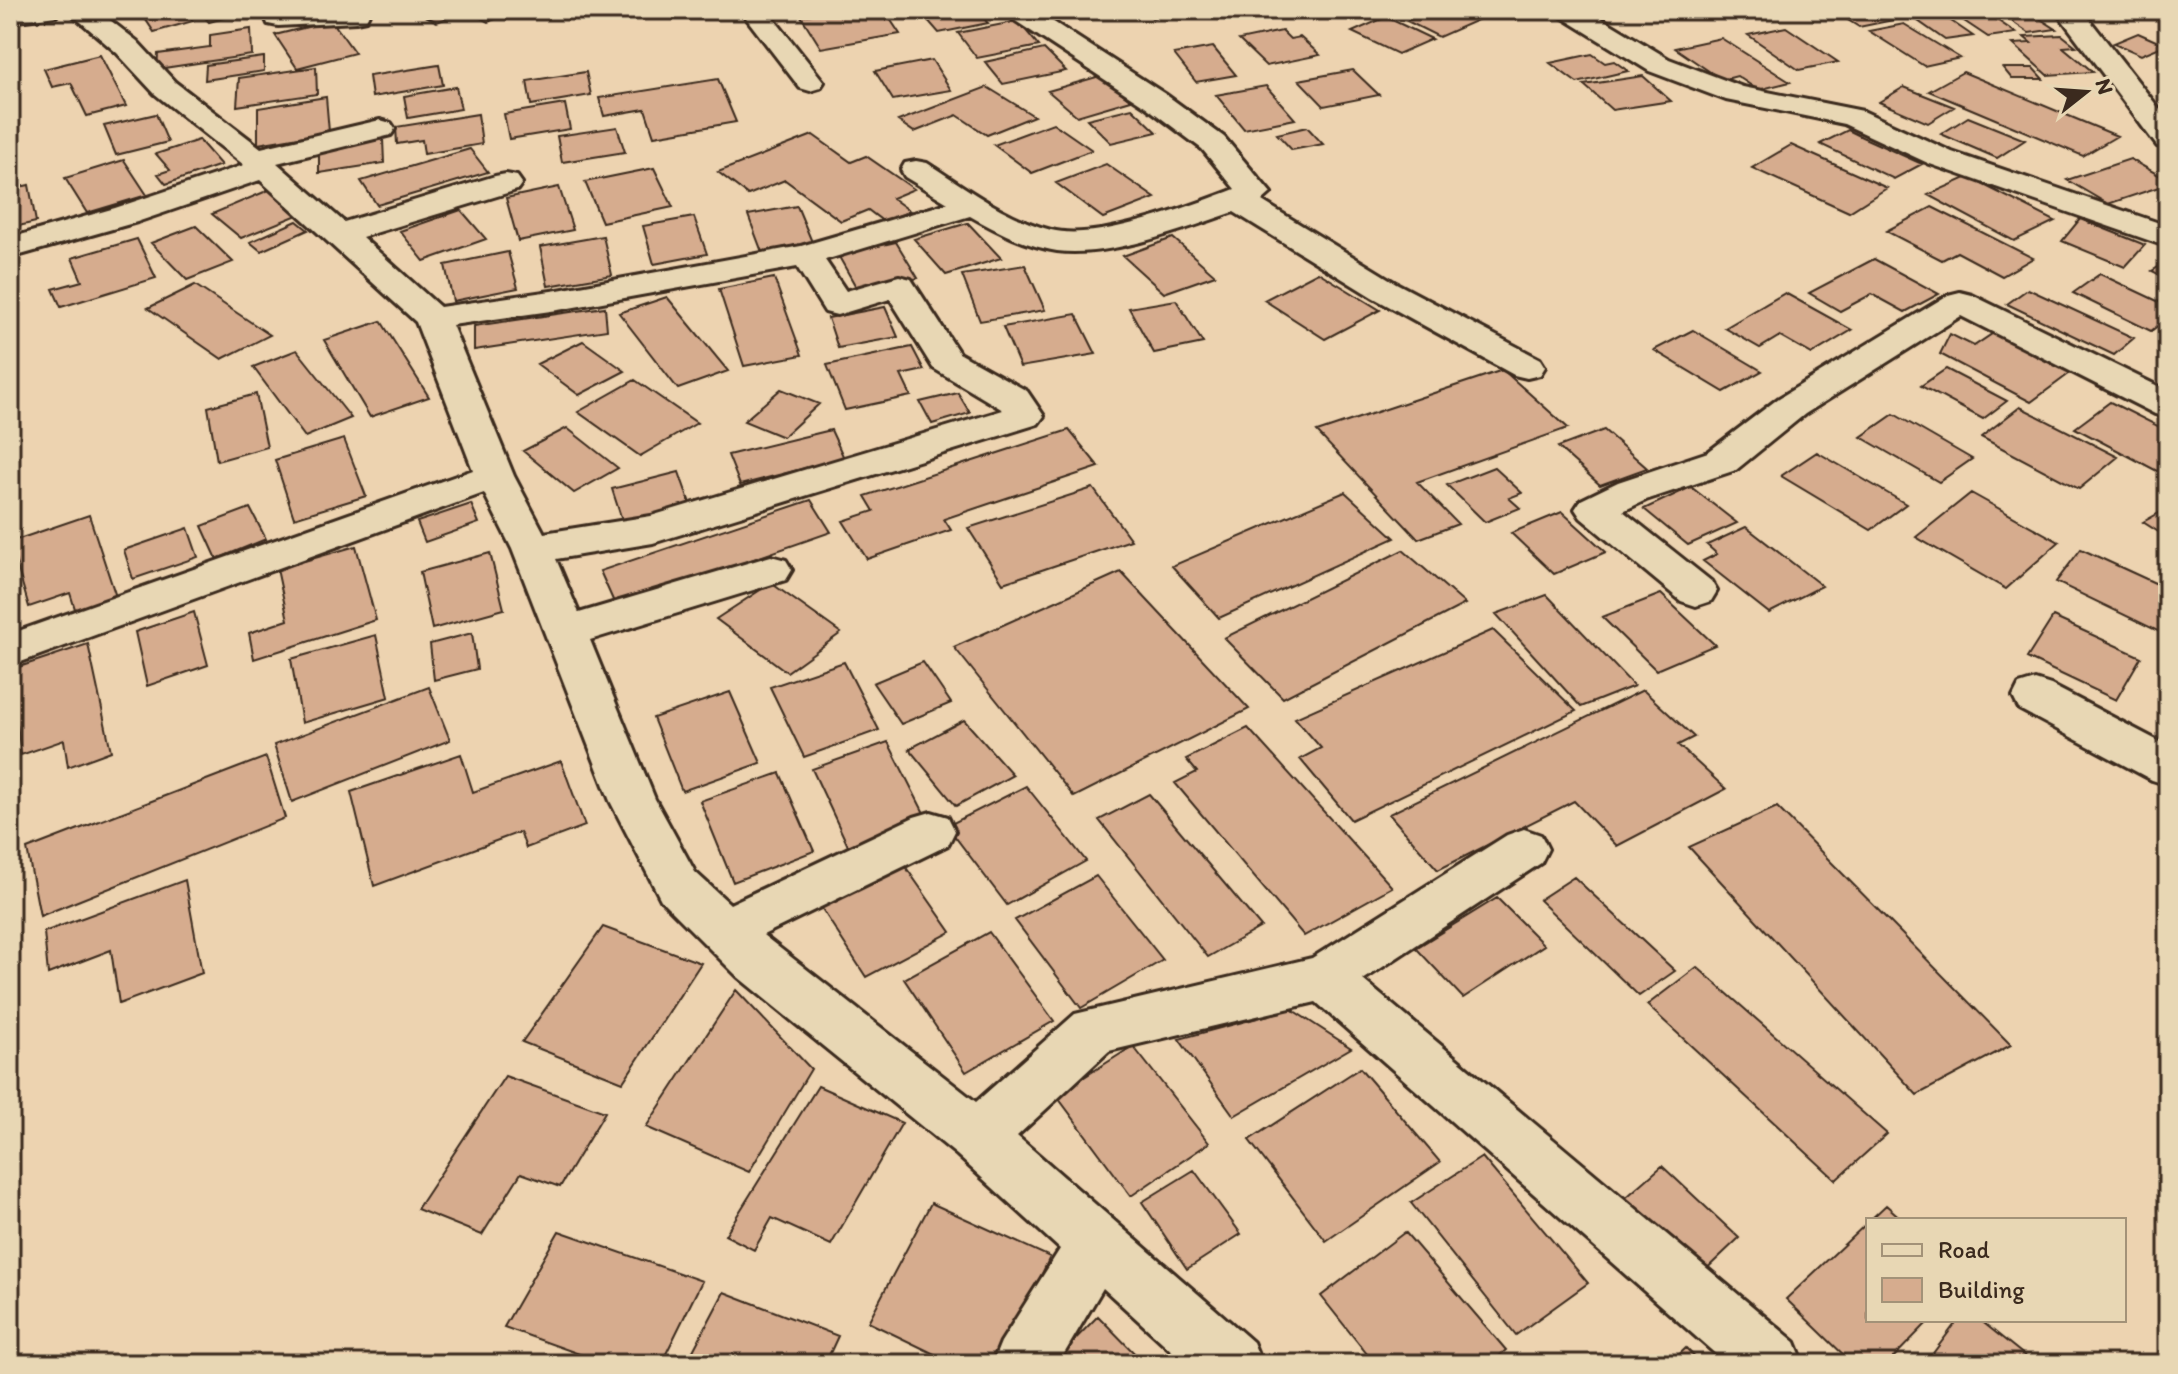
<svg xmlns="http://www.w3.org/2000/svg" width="2178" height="1374" viewBox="0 0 2178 1374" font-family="Itim,sans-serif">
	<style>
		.building { fill: #d6ac8e; stroke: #3b2a1e; stroke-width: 2 }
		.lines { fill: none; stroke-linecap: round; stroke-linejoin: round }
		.street-casing { stroke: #3b2a1e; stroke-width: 6 }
		.street { fill: #e8d7b4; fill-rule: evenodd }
	</style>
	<rect width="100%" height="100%" fill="#edd3b0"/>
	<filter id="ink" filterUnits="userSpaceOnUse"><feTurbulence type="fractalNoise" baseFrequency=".0125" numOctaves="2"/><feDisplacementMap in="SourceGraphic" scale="16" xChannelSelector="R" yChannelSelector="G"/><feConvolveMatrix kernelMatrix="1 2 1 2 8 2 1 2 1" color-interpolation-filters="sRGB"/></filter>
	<g filter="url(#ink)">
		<!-- building -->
		<path class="building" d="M185,10L193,21L154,32L146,20Z
			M198,10H252L209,22Z
			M414,10H465L466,11L437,22Z
			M479,10H518L488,22L471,13Z
			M637,10H685L645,19Z
			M836,10H884L900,34L821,48L801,16Z
			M919,10H976L988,23L939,33Z
			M1145,10H1203L1152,18Z
			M1433,10H1465L1482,18L1439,37L1407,21Z
			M1832,10H1877L1893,20L1859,27Z
			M1982,10L2016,33L1988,37L1952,13Z
			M2004,10H2041L2046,14L2036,16L2056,29L2029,33L2007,18L2014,17Z
			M1938,12L1973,36L1945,40L1911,16Z
			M1386,17L1432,39L1398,54L1352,32Z
			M332,21L355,53L297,68L275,35Z
			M1018,21L1039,46L977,58L958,33Z
			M1904,24L1960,58L1924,66L1869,31Z
			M1786,27L1838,62L1799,70L1748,35Z
			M251,29L252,55L157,69L158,54L210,47V35Z
			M1282,31L1290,39L1300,37L1320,55L1266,66L1239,40Z
			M2138,33L2165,45L2141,55L2114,43Z
			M2062,35L2076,46L2063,47L2093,72L2047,75L2013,44L2031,43L2024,37Z
			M1721,38L1790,82L1758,90L1737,76L1722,80L1675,48Z
			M1213,47L1236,75L1196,82L1174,54Z
			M1044,49L1066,71L1003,84L985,62Z
			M1592,54L1605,63L1614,61L1628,71L1577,83L1550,63Z
			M100,55L126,106L87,116L71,83L52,87L44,69Z
			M264,57V71L205,80L206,65Z
			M932,60L951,90L893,100L875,71Z
			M439,65L443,85L372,97L369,76Z
			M316,67L317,94L237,106L239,78Z
			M2003,68H2033L2043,79H2012Z
			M1353,70L1379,95L1324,106L1299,80Z
			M586,72L591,95L531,105L527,81Z
			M1963,72L2117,136L2083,156L1929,91Z
			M1100,76L1131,100L1077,116L1048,91Z
			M1643,76L1671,101L1612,110L1584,85Z
			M718,79L736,122L654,136L645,109L604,116L599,98Z
			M1266,86L1295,119L1244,129L1216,95Z
			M456,87L461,109L408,118L404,96Z
			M987,87L1034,116L987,135L957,115L914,132L898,121Z
			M1904,87L1954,107L1928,123L1879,102Z
			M326,97L329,132L258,144V108Z
			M565,104L570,129L509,139L504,114Z
			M1132,108L1157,132L1111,143L1087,119Z
			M156,114L168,142L116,155L104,126Z
			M478,114L482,144L424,154L422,140L397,144L396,127Z
			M1968,117L2025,140L1997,158L1941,134Z
			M1053,123L1092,150L1032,173L994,145Z
			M617,127L625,152L562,162L557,136Z
			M1307,127L1323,144L1292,150L1277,134Z
			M1848,130L1862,137L1922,164L1894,179L1820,144Z
			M813,135L851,162L866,156L914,189L892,198L910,211L884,222L868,210L841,221L785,180L748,195L718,172Z
			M383,139L384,163L319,173V149Z
			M199,140L221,165L166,184L158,174L170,170L156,154Z
			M1791,145L1887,188L1849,212L1752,168Z
			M470,149L488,172L377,205L361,181Z
			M2130,159L2168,180V184L2108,204L2067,180Z
			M124,160L147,195L87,213L65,178Z
			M1106,164L1155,198L1103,218L1056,183Z
			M654,168L673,207L602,222L585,182Z
			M1968,177L2055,221L2014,241L1928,195Z
			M29,185L36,222L10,228V189Z
			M559,187L573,230L518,241L506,198Z
			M269,190L300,214L241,238L212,214Z
			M797,206L812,242L762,252L748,215Z
			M1932,207L2033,258L2002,276L1957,252L1942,260L1886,231Z
			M461,210L486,239L424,261L400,231Z
			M694,217L707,254L654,264L643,226Z
			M2080,219L2145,245L2125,267L2062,241Z
			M297,221L308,230L261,251L250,242Z
			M968,223L1001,258L946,275L914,239Z
			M196,226L233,262L187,280L151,243Z
			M603,236L612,275L548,286L540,247Z
			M1173,238L1215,275L1164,293L1123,256Z
			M137,239L156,278L61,307L53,289L82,281L72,258Z
			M896,242L918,278L859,292L838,255Z
			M508,252L518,288L453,301L445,265Z
			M1874,259L1939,294L1905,312L1872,294L1840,311L1809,293Z
			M2168,261V279L2152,271Z
			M1025,265L1045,310L980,321L962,275Z
			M1318,272L1380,310L1325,339L1264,300Z
			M2100,274L2168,306V318L2151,331L2073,293Z
			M774,278L802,355L744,366L719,289Z
			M195,285L270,335L222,359L148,308Z
			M2028,289L2134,338L2114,355L2007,304Z
			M1785,293L1852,330L1812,354L1780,336L1760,348L1725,328Z
			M667,297L728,371L678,389L619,313Z
			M1176,300L1203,343L1154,353L1129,308Z
			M605,307L607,330L474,350V326Z
			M885,307L898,337L838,348L828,318Z
			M1076,314L1096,354L1020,367L1003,327Z
			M381,321L429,397L370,417L324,340Z
			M1693,330L1762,371L1724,392L1654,350Z
			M1995,332L2073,371L2031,402L1940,354L1950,334L1974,346Z
			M583,341L625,371L579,395L537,364Z
			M912,347L924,370L901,375L911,396L845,410L827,365Z
			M297,350L351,418L305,437L253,367Z
			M1946,369L2007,401L1983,419L1921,386Z
			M1503,370L1568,428L1417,482L1458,524L1418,539L1317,432Z
			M635,380L697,423L640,456L578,412Z
			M781,389L819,404L783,437L744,421Z
			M958,393L970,413L932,424L920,402Z
			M256,394L267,447L217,461L208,407Z
			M2110,402L2168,431V463L2157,471L2075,428Z
			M2020,407L2118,457L2079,489L1981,437Z
			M1894,414L1972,459L1939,482L1861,437Z
			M567,428L618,468L574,493L523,451Z
			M831,430L844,458L740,485L728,455Z
			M1069,430L1099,467L944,519L951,530L867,559L843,521L874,511L865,496Z
			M1604,430L1647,468L1600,485L1558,447Z
			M344,439L366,496L294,518L275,460Z
			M1817,452L1906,504L1871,530L1781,476Z
			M1494,467L1522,493L1509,498L1520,508L1485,522L1447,485Z
			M679,472L691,506L623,523L612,489Z
			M1691,487L1737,523L1688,545L1644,509Z
			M1093,488L1131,540L1003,583L968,528Z
			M1345,492L1395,538L1219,618L1172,566Z
			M1971,493L2059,542L2006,589L1916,537Z
			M811,500L831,532L616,607L600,571Z
			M471,504L479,523L425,542L417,522Z
			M250,508L266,539L217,559L202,526Z
			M2168,508V538L2143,522Z
			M1562,512L1606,552L1554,574L1511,533Z
			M89,515L116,597L76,612L70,593L29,607L10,542Z
			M1746,527L1822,586L1769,613L1703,561L1717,554L1707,545Z
			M188,528L198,557L133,579L124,550Z
			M356,546L376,620L254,659L249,633L288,620L277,569Z
			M2081,549L2168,589V636L2056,582Z
			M1403,550L1465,604L1283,698L1224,638Z
			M490,553L504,609L432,629L420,572Z
			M1121,572L1249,709L1074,797L954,647Z
			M771,583L841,633L787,672L716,619Z
			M1661,594L1715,645L1656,670L1602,617Z
			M1547,595L1634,686L1581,707L1496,614Z
			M194,612L208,665L147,686L135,632Z
			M2053,617L2141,657L2116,700L2027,658Z
			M1493,630L1576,711L1351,820L1300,759L1321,748L1295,718Z
			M472,633L477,669L434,680L430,644Z
			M376,635L389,697L302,723L291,659Z
			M88,644L111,751L68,767L64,740L21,755L10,670Z
			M844,662L879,730L804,757L770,687Z
			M923,662L951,703L901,724L873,683Z
			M429,687L450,740L292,802L274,745Z
			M1643,690L1694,737L1678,745L1726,789L1617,846L1574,801L1438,870L1389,814Z
			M730,692L761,763L682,791L653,718Z
			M964,720L1013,775L956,806L909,749Z
			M1248,728L1392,887L1304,936L1175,783L1197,772L1186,759Z
			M888,742L926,817L848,846L812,769Z
			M461,754L473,792L561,761L585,826L526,848L520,832L374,886L351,792Z
			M266,757L285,818L40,916L27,849Z
			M780,773L814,851L733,882L700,801Z
			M1026,786L1086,861L1007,905L947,826Z
			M10,787L19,849L10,852Z
			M1149,794L1261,927L1208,957L1099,820Z
			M1777,807L2011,1045L1917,1095L1689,847Z
			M898,856L951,932L866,977L815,898Z
			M1096,876L1163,960L1081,1008L1015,920Z
			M1574,877L1675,971L1639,996L1539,900Z
			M185,880L202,973L119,1004L111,950L48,974L44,932Z
			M1497,898L1544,945L1463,998L1416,948Z
			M603,927L701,963L623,1082L522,1042Z
			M989,932L1054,1021L966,1072L904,979Z
			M1697,967L1887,1134L1836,1180L1647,1005Z
			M736,990L811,1069L749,1172L646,1127Z
			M1291,1009L1351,1048L1234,1116L1179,1039Z
			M1133,1046L1209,1143L1131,1196L1056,1095Z
			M1360,1068L1440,1162L1326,1241L1249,1140Z
			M505,1076L605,1112L560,1187L521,1173L482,1235L417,1209Z
			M818,1086L902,1123L831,1245L772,1218L754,1250L725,1235Z
			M1482,1157L1588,1283L1516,1335L1411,1203Z
			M1662,1166L1739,1238L1699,1276L1622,1201Z
			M1194,1170L1241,1234L1187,1269L1142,1202Z
			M931,1203L1050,1257L999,1364H955L868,1322Z
			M1886,1205L1903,1220H1870Z
			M1868,1222V1320H1930L1887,1364H1853L1786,1299Z
			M559,1231L702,1281L661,1364H607L504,1327Z
			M1405,1232L1506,1350L1490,1364H1375L1321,1296Z
			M724,1292L838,1336L825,1364H686Z
			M1098,1316L1145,1364H1051Z
			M1958,1320H1980L2035,1364H1925Z
			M1686,1348L1701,1364H1669Z"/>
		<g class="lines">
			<defs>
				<path id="street" d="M10,10H60L56,16L10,22Z
					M67,10H97L137,41L175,82L261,148L380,120L391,123L395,129L391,135L277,163L344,222L495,176L506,174L517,176L522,183L517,190L362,237L440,307L558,290L801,246L948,203L905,177L901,170L905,163L916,161L927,163C965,187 1007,219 1051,230C1098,242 1190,206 1235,189L1202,149L1145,106L1008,16L1004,10H1035L1165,94L1224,137L1271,193L1262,201L1396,283L1540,359L1545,367L1540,375L1527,378L1514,375L1372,297L1234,212C1185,229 1109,258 1057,251C1026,246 998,232 970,216L825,260L846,291L899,276L911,279L959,353L1027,391L1044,416L1038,424L653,543L556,559L579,613L771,556L786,560L792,570L786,580L590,640L655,799L695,872L730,904L914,817L931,812L948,817L955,831L948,845L763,935L976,1102L1075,1014L1312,958L1507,835L1524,829L1541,835L1548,849L1541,863L1363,980L1795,1342L1804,1364H1727L1316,1002L1109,1051L1017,1136L1253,1342L1262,1364H1186L1103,1288L1058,1364H992L1001,1342L1060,1249L957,1155L738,977L661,900L610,801L512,549L484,493L10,666V634L473,470L416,322L260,180L137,222L10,258V238L115,208L244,165L155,94L117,53ZM797,267L825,312L837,315L890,299L933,368L1003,410L651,516L544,533L514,476L452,325L558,310Z
					M262,10H367L369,14L366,20L356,22L278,26L268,24Z
					M740,10H767L824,82L820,88L810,91L800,88Z
					M1556,10H1588L1669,59L1743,87L1863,111L1952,152L2168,226V247L1930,164L1844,124L1726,100L1649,71L1560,16Z
					M2055,10H2082L2168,120V149L2157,146Z
					M1960,292L1972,295L2168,391V417L2155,414L1961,316L1805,414L1736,470L1646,500L1623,511L1711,581L1717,591L1711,601L1696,606L1681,601L1581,518L1575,509L1581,500L1618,482L1708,452L1779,398L1948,295Z
					M2035,680L2051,685L2168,746V785L2152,780L2019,709L2013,697L2019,685Z"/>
			</defs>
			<!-- street casing -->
			<use href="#street" class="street-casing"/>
			<!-- street -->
			<use href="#street" class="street"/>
		</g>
	</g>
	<!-- margin -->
	<rect width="2178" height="1374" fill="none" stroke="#e8d7b4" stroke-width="40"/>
	<rect x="20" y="20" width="2138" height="1334" fill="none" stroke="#3b2a1e" stroke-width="3" filter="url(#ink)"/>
	<!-- legend -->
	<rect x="1866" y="1218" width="260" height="104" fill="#e8d7b4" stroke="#a39278" stroke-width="2"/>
	<rect x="1882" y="1244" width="40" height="12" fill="#e8d7b4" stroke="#a39278" stroke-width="2"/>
	<text x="1938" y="1258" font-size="24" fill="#3b2a1e">Road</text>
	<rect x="1882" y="1278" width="40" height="24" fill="#d6ac8e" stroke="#a39278" stroke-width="2"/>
	<text x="1938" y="1298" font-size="24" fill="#3b2a1e">Building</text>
	<!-- north arrow -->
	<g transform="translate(2086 92) rotate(73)" stroke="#e8d7b4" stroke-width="6" paint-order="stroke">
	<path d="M0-6L14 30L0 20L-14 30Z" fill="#3b2a1e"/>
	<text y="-12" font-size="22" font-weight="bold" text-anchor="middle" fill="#3b2a1e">N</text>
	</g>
</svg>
